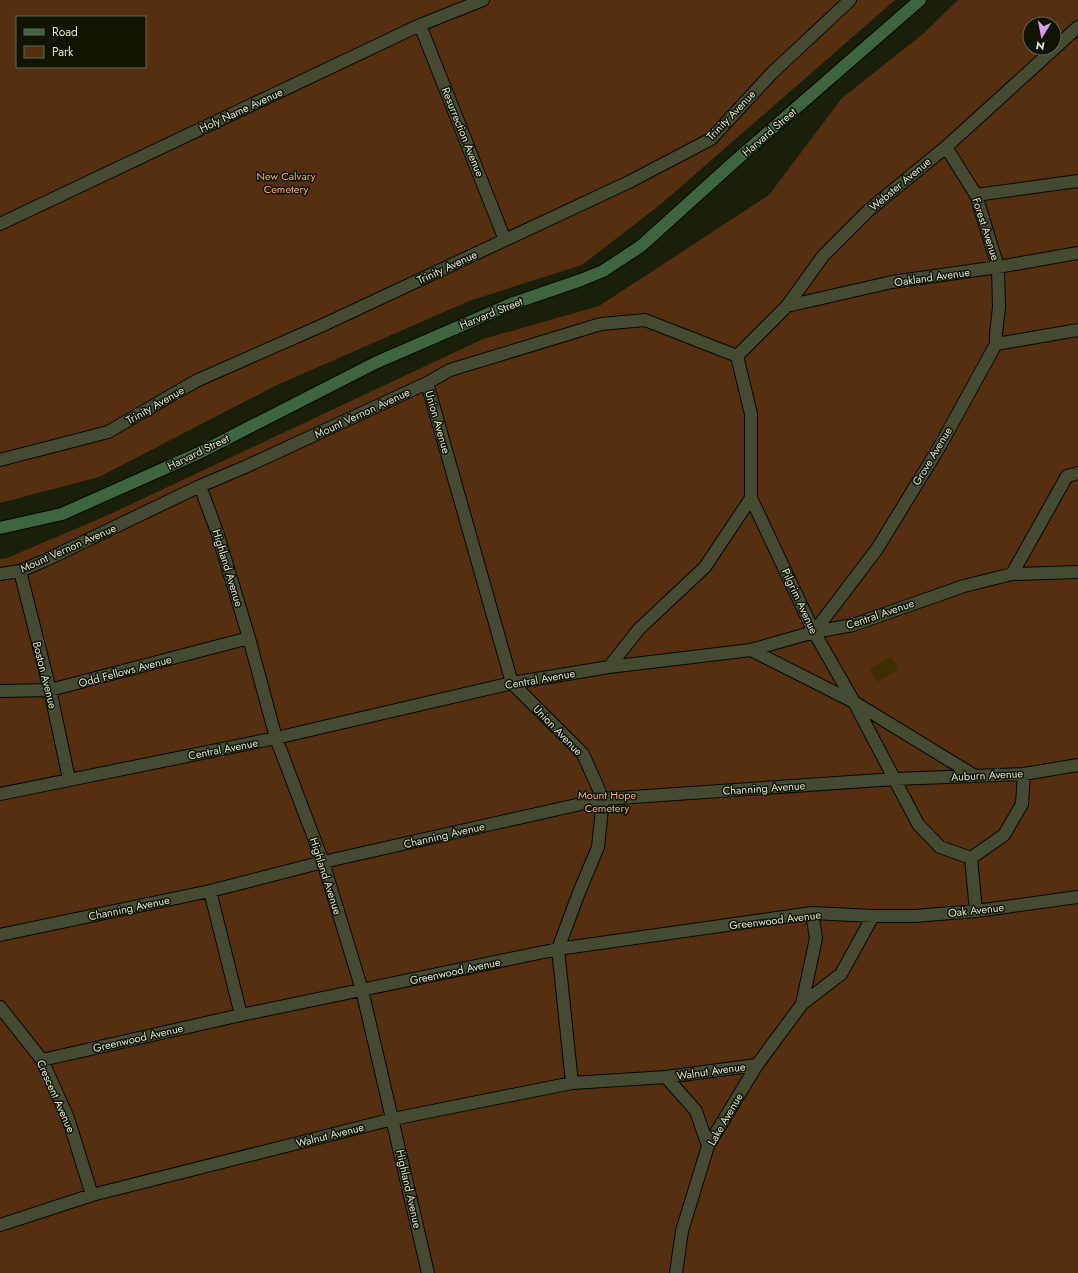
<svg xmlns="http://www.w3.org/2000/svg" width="1078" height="1273" viewBox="0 0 1078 1273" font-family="Jost,sans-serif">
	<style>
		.green { fill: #562f11; fill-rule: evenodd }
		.building { fill: #3e2e00 }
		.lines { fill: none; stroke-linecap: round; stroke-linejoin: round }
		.service-casing { stroke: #050800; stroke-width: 14 }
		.secondary-casing { stroke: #050800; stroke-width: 14 }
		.service { stroke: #444b32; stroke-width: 12 }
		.secondary { stroke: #3e6540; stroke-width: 12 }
		.labels { text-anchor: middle; stroke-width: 3; stroke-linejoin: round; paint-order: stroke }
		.street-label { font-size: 11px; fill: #dee3d4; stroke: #101502 }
		.park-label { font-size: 11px; fill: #f6aa76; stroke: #101502 }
	</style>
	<rect width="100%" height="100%" fill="#191f08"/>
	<!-- green -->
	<path class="green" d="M0,0H895L661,204L582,265L469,301L277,385L99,477L0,503ZM17,17H145V67H17Z
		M958,0H1078V1273H0V559L7,558L108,515L483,339L599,306L769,195L842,98L923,34ZM1030,24H1054V48H1030Z"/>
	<!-- building -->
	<path class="building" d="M891,657L898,670L877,682L870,669Z"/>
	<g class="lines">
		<defs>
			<path id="service" d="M420,25L505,240
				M946,147L976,195L998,267L999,307L996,334V344
				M976,195L1078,181
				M0,224L420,25L483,0
				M787,306L892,282L998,267L1078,253
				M737,356L751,414V498L814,632L854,702L918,824L940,847L971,858
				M737,356L787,306L823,256L869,210L946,147L1078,27
				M427,383L512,683L583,754L603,799L598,847L578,895L558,949L572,1083
				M0,460L108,432L196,381L323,325L629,182L711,139L772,73L850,0
				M200,486L217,532L249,638L276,738L323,862L362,990L428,1273
				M20,571L50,690L69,779
				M0,574L20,571L46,560L200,486L245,467L427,383L450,370L601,324L645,320L737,356
				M1012,574L1067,476L1078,473
				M814,632L877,549L940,446L996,344L1078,330
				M751,650L854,702L975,776
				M609,667L639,629L705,567L751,498
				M0,691L50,690L249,638
				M0,794L276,738L512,683L609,667L751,650L814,632L853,625L964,586L1012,574L1078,572
				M971,858L1004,835L1022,804L1024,774
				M971,858L976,911
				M210,891L241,1015
				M0,935L210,891L323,862L603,799L895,779L1024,774L1078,765
				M802,1004L816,938L812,913
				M0,1007L42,1060L68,1118L92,1195
				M42,1060L241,1015L558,949L812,913L873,916H915L976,911L1078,897
				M666,1077L696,1111L708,1146
				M0,1225L92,1195L393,1119L572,1083L666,1077L757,1065
				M676,1273L682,1231L708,1146L757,1065L802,1004L841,974L873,916"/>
			<path id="secondary" d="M0,528L62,514L199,453L375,363L511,304L581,280L603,271L641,246L734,162L920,0"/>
		</defs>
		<!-- service casing -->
		<use href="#service" class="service-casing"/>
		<!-- secondary casing -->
		<use href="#secondary" class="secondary-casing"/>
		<!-- service -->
		<use href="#service" class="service"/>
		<!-- secondary -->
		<use href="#secondary" class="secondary"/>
	</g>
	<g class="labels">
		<!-- street labels -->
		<g class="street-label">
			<text transform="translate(241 110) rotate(-25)" y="4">Holy Name Avenue</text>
			<text transform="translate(731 115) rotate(-46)" y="4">Trinity Avenue</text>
			<text transform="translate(463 132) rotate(68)" y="4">Resurrection Avenue</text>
			<text transform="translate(769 132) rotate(-41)" y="4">Harvard Street</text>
			<text transform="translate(900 184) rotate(-40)" y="4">Webster Avenue</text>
			<text transform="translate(986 229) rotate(72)" y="4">Forest Avenue</text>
			<text transform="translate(447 267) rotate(-25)" y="4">Trinity Avenue</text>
			<text transform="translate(932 277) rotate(-8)" y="4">Oakland Avenue</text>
			<text transform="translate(491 313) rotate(-22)" y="4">Harvard Street</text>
			<text transform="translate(155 405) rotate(-30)" y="4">Trinity Avenue</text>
			<text transform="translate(362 413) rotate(-25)" y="4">Mount Vernon Avenue</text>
			<text transform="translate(438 422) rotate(74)" y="4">Union Avenue</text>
			<text transform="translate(198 452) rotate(-26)" y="4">Harvard Street</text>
			<text transform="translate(932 456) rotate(-59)" y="4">Grove Avenue</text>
			<text transform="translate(68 548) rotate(-24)" y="4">Mount Vernon Avenue</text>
			<text transform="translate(228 568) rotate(73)" y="4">Highland Avenue</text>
			<text transform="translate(800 601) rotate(65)" y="4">Pilgrim Avenue</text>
			<text transform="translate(880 614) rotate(-19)" y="4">Central Avenue</text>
			<text transform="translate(125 671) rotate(-15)" y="4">Odd Fellows Avenue</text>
			<text transform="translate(45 675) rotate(76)" y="4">Boston Avenue</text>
			<text transform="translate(540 679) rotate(-10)" y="4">Central Avenue</text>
			<text transform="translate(558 730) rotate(46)" y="4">Union Avenue</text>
			<text transform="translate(223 749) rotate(-11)" y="4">Central Avenue</text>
			<text transform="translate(987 775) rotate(-3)" y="4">Auburn Avenue</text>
			<text transform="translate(764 788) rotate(-4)" y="4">Channing Avenue</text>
			<text transform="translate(444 835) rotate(-13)" y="4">Channing Avenue</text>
			<text transform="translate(326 876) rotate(72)" y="4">Highland Avenue</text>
			<text transform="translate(129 908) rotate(-12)" y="4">Channing Avenue</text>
			<text transform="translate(976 910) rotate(-6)" y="4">Oak Avenue</text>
			<text transform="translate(775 920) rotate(-7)" y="4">Greenwood Avenue</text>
			<text transform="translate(455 971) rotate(-12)" y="4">Greenwood Avenue</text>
			<text transform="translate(138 1038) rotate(-13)" y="4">Greenwood Avenue</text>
			<text transform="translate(711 1071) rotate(-8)" y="4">Walnut Avenue</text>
			<text transform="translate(56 1096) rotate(66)" y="4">Crescent Avenue</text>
			<text transform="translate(725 1119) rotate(-60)" y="4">Lake Avenue</text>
			<text transform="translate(330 1135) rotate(-14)" y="4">Walnut Avenue</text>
			<text transform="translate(409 1189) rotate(77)" y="4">Highland Avenue</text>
		</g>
		<!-- park labels -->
		<g class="park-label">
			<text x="286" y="180">New Calvary<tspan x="286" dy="13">Cemetery</tspan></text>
			<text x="607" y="799">Mount Hope<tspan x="607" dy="13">Cemetery</tspan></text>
		</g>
	</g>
	<!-- legend -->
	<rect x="16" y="16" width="130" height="52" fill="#101502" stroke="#626756"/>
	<rect x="24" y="29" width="20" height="6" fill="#3e6540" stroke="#626756"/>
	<text x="52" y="36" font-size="12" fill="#dee3d4">Road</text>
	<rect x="24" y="46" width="20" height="12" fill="#562f11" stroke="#626756"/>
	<text x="52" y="56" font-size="12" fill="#dee3d4">Park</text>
	<!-- north arrow -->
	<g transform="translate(1042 36) rotate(190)"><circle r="19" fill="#101502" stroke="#626756"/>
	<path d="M0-3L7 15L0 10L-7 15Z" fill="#db9af6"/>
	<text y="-6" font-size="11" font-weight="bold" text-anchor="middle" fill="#dee3d4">N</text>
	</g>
</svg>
